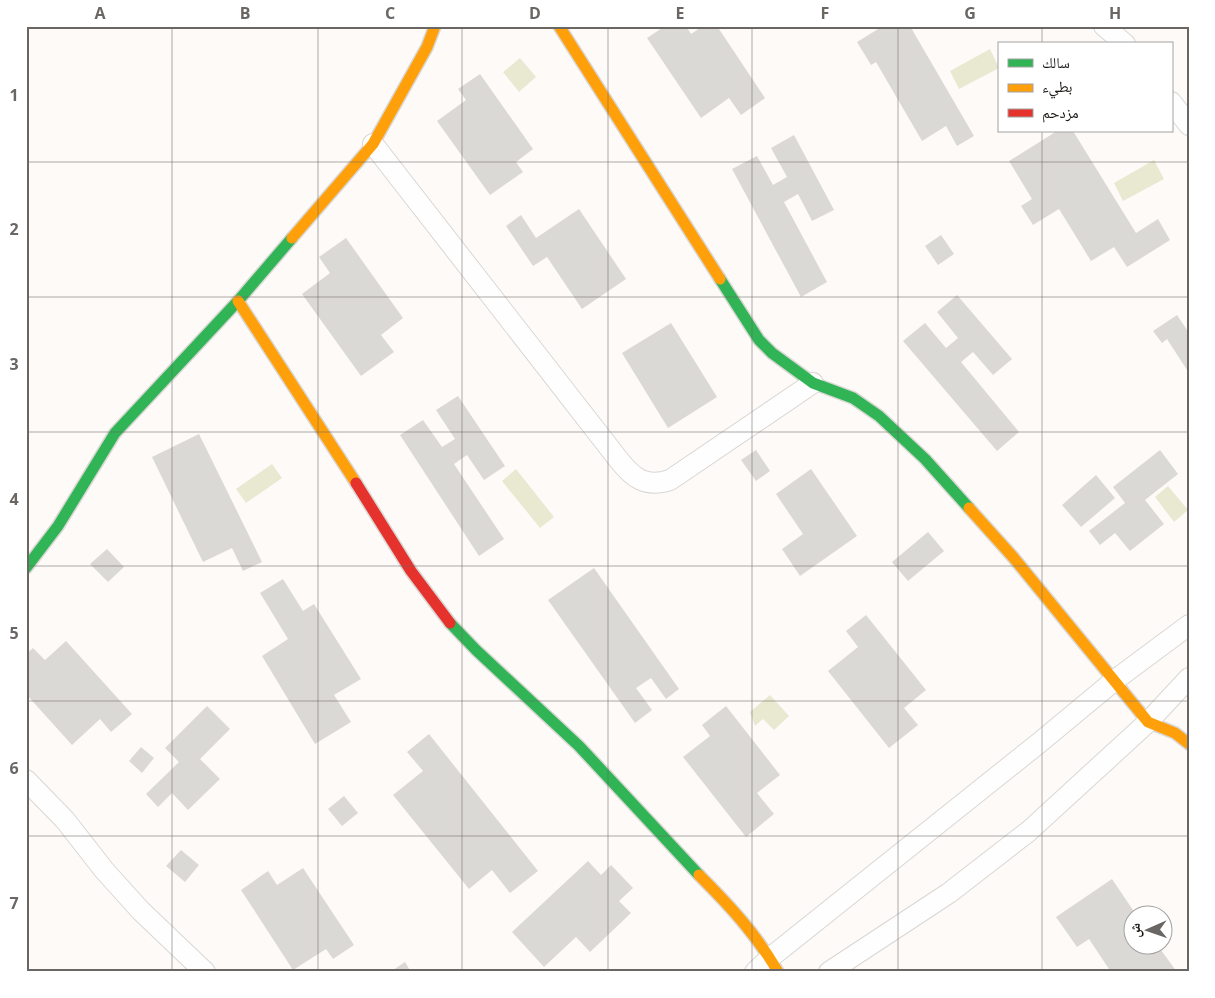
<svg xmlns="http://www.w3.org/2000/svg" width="1215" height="998" viewBox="0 0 1215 998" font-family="'Open Sans','Noto Naskh Arabic',sans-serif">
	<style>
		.water { fill: #e9e9d2 }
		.building { fill: #dbd9d6 }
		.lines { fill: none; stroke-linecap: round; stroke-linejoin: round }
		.street-casing { stroke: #d9d7d4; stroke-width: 22 }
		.fast-casing { stroke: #d9d7d4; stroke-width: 14 }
		.slow-casing { stroke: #d9d7d4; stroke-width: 14 }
		.jam-casing { stroke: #d9d7d4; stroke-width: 14 }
		.street { stroke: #fffefe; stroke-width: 20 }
		.fast { stroke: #30b455; stroke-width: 11 }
		.slow { stroke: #ff9f0a; stroke-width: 11 }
		.jam { stroke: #e5322d; stroke-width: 11 }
		.grid { fill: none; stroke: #696664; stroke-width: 1; stroke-opacity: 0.55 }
		.neatline { fill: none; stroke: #696664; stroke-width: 2 }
		.grid-label { font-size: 16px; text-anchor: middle; font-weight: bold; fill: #696664 }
	</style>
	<rect width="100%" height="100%" fill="#fdfaf8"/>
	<!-- water -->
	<path class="water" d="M990,49L999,68L959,89L950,71Z
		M520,58L536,77L519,92L503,72Z
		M1154,160L1164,179L1123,201L1114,183Z
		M272,464L282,478L246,503L236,489Z
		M516,469L554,517L540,528L502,481Z
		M1168,486L1188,510L1174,522L1155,497Z
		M770,695L789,716L774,730L763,719L755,726L750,712Z"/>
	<!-- building -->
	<path class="building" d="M665,26H686L691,34L703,26H717L765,98L741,115L729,98L701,118L647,38Z
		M883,26H910L974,136L957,146L946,126L922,141L876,62L871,65L857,42Z
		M480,74L533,149L516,162L523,172L490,195L437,121L466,100L458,89Z
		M1057,131H1073L1136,233L1158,219L1170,240L1127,267L1114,247L1091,261L1059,209L1033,225L1021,206L1032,199L1009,161Z
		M794,135L834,210L812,221L798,194L784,202L827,282L801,297L732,169L757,156L773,185L787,177L771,148Z
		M579,209L626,279L582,309L547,257L533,266L506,226L521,215L536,238Z
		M941,235L954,254L938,265L925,246Z
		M346,238L403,318L381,335L394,352L361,376L302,294L330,273L319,257Z
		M957,295L1012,359L993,375L973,352L961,362L1019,432L997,451L903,341L925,323L946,348L958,338L937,312Z
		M1177,315L1189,333V373L1167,339L1162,343L1153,331Z
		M671,323L717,397L668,428L622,353Z
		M458,396L505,466L484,480L467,455L454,464L504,539L479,556L400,435L423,420L442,447L455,439L436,410Z
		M199,434L262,562L243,571L232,548L203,562L152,457Z
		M756,450L770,471L756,481L741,460Z
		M1160,450L1178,474L1145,500L1164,524L1130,551L1115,533L1100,545L1089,531L1125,503L1113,487Z
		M811,469L857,536L800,576L782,549L803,534L776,494Z
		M1096,475L1115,498L1081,527L1062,505Z
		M928,532L944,551L908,581L892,562Z
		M107,549L124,567L108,582L90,564Z
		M594,568L679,689L666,699L651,678L636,688L652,710L635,723L548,600Z
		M283,579L303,611L314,604L361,679L334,695L351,722L315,744L262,656L288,639L260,593Z
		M866,615L926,690L904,708L918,725L889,748L828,671L858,647L846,631Z
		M66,641L132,714L111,732L100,719L72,745L26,694V654L33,648L45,660Z
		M207,706L230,729L200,759L220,779L188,810L172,793L158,807L146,794L179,762L165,748Z
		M726,706L780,775L757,793L774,814L746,837L683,757L710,736L702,725Z
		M429,734L538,871L510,893L492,870L469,889L393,795L423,771L407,752Z
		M141,747L154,758L142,773L129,761Z
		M344,796L358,813L342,826L328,809Z
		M181,850L199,865L185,882L166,866Z
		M588,861L601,875L611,865L633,888L619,901L631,913L590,952L576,937L544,967L512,932Z
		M303,868L354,945L333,959L326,949L293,970L241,890L268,871L277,885Z
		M1112,879L1137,916H1132V946H1158L1177,972H1111L1089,939L1077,947L1056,917Z
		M405,962L411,972H390Z"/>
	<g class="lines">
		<defs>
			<path id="street" d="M1104,26L1125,44
				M1171,102L1189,125
				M373,144L618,459C633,478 645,488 670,480L813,383
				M26,780L65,820L104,870L141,911L205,972
				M755,972L771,957L1039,743L1115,680L1189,625
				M829,972L949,893L1029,831L1148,722L1189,678"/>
			<path id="fast" d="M720,279L759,340L772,353L813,383L853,398L879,416L925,459L969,508
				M26,568L58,526L115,433L238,301L292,238
				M450,623L476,650L579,746L699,875"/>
			<path id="slow" d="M559,26L720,279
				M292,238L373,144L427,47L435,26
				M238,301L356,483
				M969,508L1013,557L1148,722L1175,733L1189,744
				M699,875C729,905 757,935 778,972"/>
			<path id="jam" d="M356,483L411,571L450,623"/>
		</defs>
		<!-- street casing -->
		<use href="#street" class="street-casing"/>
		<!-- fast casing -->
		<use href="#fast" class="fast-casing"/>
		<!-- slow casing -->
		<use href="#slow" class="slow-casing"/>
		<!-- jam casing -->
		<use href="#jam" class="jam-casing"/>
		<!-- street -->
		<use href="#street" class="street"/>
		<!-- fast -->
		<use href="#fast" class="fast"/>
		<!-- slow -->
		<use href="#slow" class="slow"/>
		<!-- jam -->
		<use href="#jam" class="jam"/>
	</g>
	<!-- grid -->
	<path class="grid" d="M172,26V972M318,26V972M462,26V972M608,26V972M752,26V972M898,26V972M1042,26V44M1042,131V972M26,162H1189M26,297H1189M26,432H1189M26,566H1189M26,701H1189M26,836H1189"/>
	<!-- border -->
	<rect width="1215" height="998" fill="none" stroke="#ffffff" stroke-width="55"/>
	<!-- legend -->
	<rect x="998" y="42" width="175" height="90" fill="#ffffff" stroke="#a3a2a1"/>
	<rect x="1008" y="59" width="25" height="8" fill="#30b455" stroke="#a3a2a1"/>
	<text x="1042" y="68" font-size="15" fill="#1a1714">سالك</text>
	<rect x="1008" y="84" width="25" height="8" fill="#ff9f0a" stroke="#a3a2a1"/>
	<text x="1042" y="92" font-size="15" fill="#1a1714">بطيء</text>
	<rect x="1008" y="109" width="25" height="8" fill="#e5322d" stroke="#a3a2a1"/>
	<text x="1042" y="118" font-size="15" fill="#1a1714">مزدحم</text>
	<!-- north arrow -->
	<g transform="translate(1148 930) rotate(268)"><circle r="24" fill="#ffffff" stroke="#a3a2a1"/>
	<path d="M0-4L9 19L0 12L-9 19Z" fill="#696664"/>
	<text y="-8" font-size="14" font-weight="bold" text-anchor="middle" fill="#1a1714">ش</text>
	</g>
	<rect x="28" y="28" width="1160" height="942" class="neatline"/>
	<g class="grid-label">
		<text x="100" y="19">A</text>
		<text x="245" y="19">B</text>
		<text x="390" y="19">C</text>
		<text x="535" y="19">D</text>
		<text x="680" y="19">E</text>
		<text x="825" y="19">F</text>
		<text x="970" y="19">G</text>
		<text x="1115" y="19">H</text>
		<text x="14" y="101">1</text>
		<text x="14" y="235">2</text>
		<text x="14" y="370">3</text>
		<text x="14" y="505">4</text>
		<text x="14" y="639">5</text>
		<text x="14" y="774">6</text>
		<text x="14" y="909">7</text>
	</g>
</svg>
